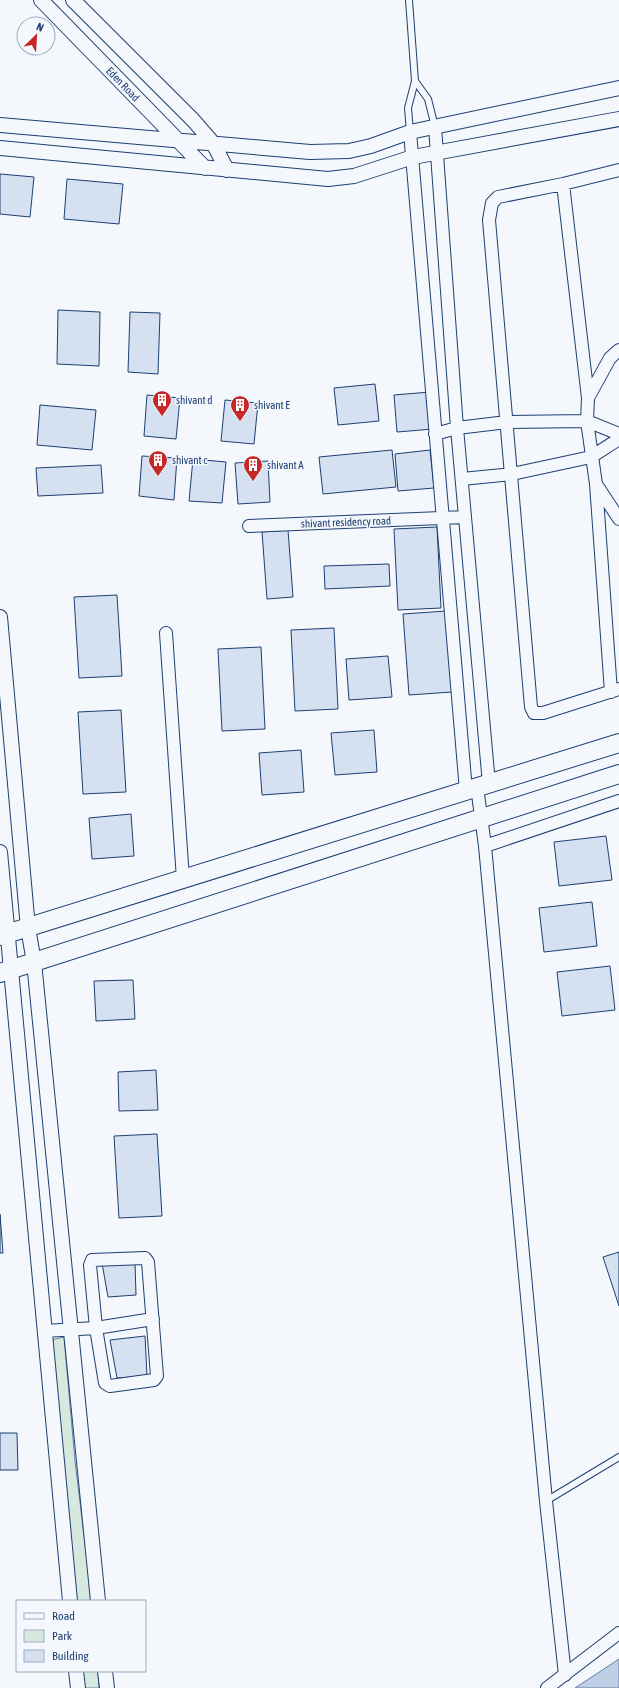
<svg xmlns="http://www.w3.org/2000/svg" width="619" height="1688" viewBox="0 0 619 1688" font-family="'Asap Condensed',sans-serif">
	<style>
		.green { fill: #d7e8df; stroke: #687fa3 }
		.water { fill: #bed0e5; stroke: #687fa3 }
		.building { fill: #d5e0f0; stroke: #1d3f73 }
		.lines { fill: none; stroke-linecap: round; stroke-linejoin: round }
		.service-casing { stroke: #1d3f73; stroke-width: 8 }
		.minor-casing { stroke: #1d3f73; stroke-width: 14 }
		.tertiary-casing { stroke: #1d3f73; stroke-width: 16 }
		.primary-casing { stroke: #1d3f73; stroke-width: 20 }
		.service { stroke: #f4f7fb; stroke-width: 6 }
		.minor { stroke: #f4f7fb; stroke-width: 12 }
		.tertiary { stroke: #f4f7fb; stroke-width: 14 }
		.primary { stroke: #f4f7fb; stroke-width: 18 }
		.labels { text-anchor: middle; stroke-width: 3; stroke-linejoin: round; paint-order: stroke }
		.street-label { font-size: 11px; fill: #1d3f73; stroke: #f4f7fb }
		.poi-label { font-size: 11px; fill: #1d3f73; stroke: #f4f7fb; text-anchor: start }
	</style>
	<rect width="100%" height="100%" fill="#f4f7fb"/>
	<!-- green -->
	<path class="green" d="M64,1337L75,1461L92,1601H76L51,1340Z
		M83,1671H98L99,1688H84Z"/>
	<!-- water -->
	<path class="water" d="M619,1659V1688H575Z"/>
	<!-- building -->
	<path class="building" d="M0,174L34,177L30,217L0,214Z
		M67,179L123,184L119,224L64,219Z
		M58,310L100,312L99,366L57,364Z
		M130,312L160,313L158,374L128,372Z
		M375,384L379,421L338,425L334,388Z
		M430,392L433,429L397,432L394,395Z
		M147,395L180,398L176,439L144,436Z
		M225,400L258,403L254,444L221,441Z
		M40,405L96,410L92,450L37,445Z
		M392,450L396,487L323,494L319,457Z
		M430,450L434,488L398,491L395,454Z
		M142,456L177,458L174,500L139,496Z
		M193,459L226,462L222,503L189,501Z
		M268,461L270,502L238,504L235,463Z
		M101,465L103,493L38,496L36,468Z
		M437,527L441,608L398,610L394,529Z
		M288,530L293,597L267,599L262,532Z
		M389,564L390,586L325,589L324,566Z
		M117,595L122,676L79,678L74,597Z
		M446,611L452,692L409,695L403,614Z
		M334,628L338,709L295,711L291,630Z
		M261,647L265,729L222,731L218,649Z
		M388,656L392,697L349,700L346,659Z
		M121,710L126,792L83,794L78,712Z
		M374,730L377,772L335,775L331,733Z
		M301,750L304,792L262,795L259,753Z
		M131,814L134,856L92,859L89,818Z
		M606,836L612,880L559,886L554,842Z
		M592,902L597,946L544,952L539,908Z
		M610,966L615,1010L562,1016L557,972Z
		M133,980L135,1019L96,1021L94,981Z
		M156,1070L158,1110L119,1111L118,1072Z
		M157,1134L162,1216L119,1218L114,1136Z
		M0,1214L3,1253H0Z
		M619,1252V1306L603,1257Z
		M102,1263H135L136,1295L108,1297Z
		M145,1336L147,1376L117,1378L110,1340Z
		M0,1433H17L18,1470H0Z"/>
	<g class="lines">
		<defs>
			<path id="service" d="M409,0L415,81L408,108L410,132
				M415,81L428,99L435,127
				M546,1501L619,1457"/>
			<path id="minor" d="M435,127L457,428L489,784
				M410,132L466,791
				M619,170L563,184L498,197L492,203L489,220L531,707L534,713H543L619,689
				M563,184L588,398
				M619,350L610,358L588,398L587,421L596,484L619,519
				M435,434L457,428L507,422L587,421L619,434
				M462,479L512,474L591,457L619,439
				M596,484L611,692
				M249,526L465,517
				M166,633L183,879
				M477,787L485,846L546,1501L565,1675
				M485,846L619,801
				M44,1331L96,1328L90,1265L92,1260L145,1258L148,1262L157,1376L154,1380L110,1386L105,1383L96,1328L153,1319
				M547,1688L619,1633"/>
			<path id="tertiary" d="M41,0L205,168
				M73,0L193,120L213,143L227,170
				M0,125L310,152L349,151L371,146L410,132L619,88
				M0,148L328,179L354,176L413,157L619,119
				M0,617L28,928L34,962L98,1601
				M0,852L70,1601
				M76,1671L78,1688
				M105,1671L107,1688"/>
			<path id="primary" d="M0,936L619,743
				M0,973L619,774"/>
		</defs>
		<!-- service casing -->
		<use href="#service" class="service-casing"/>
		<!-- minor casing -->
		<use href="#minor" class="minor-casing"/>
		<!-- tertiary casing -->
		<use href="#tertiary" class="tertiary-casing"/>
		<!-- primary casing -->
		<use href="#primary" class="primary-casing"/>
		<!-- service -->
		<use href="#service" class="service"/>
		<!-- minor -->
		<use href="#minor" class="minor"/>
		<!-- tertiary -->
		<use href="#tertiary" class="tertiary"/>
		<!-- primary -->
		<use href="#primary" class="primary"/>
	</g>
	<!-- icons -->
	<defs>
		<symbol id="building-pin" viewBox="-11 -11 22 30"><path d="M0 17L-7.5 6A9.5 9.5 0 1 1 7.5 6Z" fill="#c62828" stroke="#f4f7fb"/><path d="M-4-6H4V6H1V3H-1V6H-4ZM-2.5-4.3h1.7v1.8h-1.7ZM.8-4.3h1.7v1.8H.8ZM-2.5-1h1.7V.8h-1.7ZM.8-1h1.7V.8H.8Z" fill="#fff"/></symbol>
	</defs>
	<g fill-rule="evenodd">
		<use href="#building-pin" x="151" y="389" width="22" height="30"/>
		<use href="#building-pin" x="229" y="394" width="22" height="30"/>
		<use href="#building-pin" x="147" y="449" width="22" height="30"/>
		<use href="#building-pin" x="242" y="454" width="22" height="30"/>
	</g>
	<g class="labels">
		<!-- street labels -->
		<g class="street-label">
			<text transform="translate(123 84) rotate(46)" y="4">Eden Road</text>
			<text transform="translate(346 522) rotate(-2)" y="4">shivant residency road</text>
		</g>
		<!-- poi labels -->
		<g class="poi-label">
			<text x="176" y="404">shivant d</text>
			<text x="254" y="409">shivant E</text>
			<text x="172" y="464">shivant c</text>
			<text x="267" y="469">shivant A</text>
		</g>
	</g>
	<!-- legend -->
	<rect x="16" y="1600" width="130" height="72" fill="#f4f7fb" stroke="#9eadc5"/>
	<rect x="24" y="1613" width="20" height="6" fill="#f4f7fb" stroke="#9eadc5"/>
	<text x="52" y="1620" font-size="12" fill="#1d3f73">Road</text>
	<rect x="24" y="1630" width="20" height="12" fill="#d7e8df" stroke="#9eadc5"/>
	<text x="52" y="1640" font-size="12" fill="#1d3f73">Park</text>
	<rect x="24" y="1650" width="20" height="12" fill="#d5e0f0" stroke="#9eadc5"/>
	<text x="52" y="1660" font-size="12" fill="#1d3f73">Building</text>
	<!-- north arrow -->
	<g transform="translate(36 36) rotate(25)"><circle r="19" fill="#f4f7fb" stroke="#9eadc5"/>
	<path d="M0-3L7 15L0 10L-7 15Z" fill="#c62828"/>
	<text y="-6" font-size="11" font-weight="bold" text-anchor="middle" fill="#1d3f73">N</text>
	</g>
</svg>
